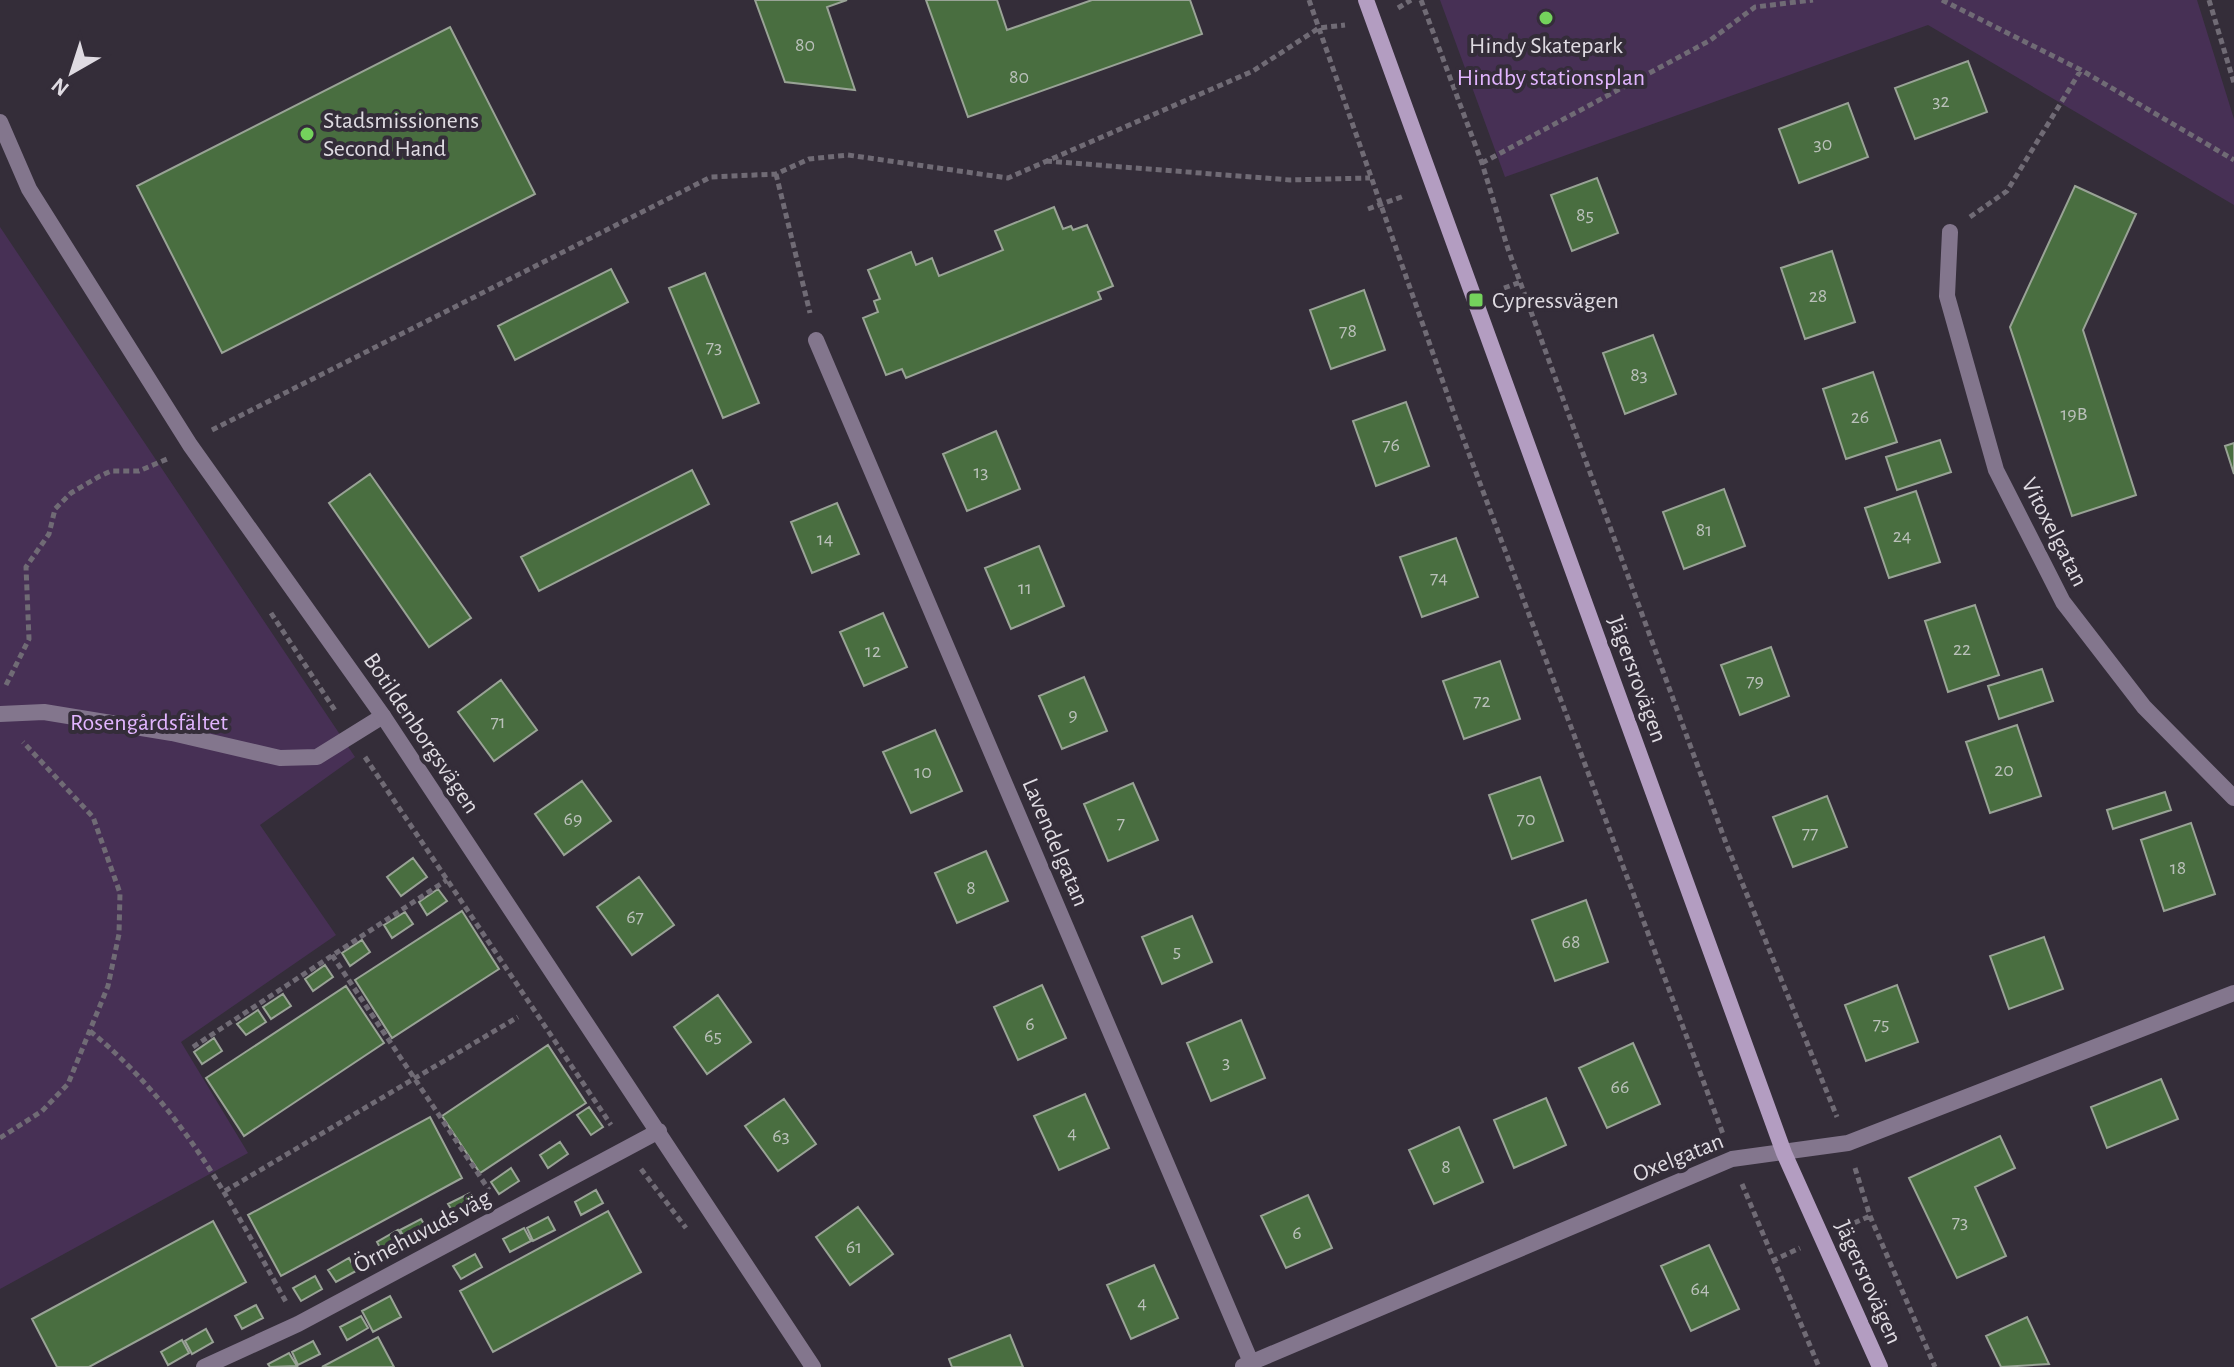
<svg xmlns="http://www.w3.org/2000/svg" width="2234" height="1367" viewBox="0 0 2234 1367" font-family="'Alegreya Sans',sans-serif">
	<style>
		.green { fill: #473055 }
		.building { fill: #496e40; stroke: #99a396; stroke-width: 2 }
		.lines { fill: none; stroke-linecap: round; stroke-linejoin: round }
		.path { stroke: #706b75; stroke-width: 5; stroke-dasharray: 6 4; stroke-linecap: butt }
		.lane { stroke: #83768d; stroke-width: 16 }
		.street { stroke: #83768d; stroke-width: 16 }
		.secondary { stroke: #b39dc1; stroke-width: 16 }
		.poi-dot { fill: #74d25c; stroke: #342d39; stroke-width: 3 }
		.labels { text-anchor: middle; stroke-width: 8; stroke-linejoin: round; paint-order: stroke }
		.number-label { font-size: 20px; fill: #bac0ba }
		.poi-label { font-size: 24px; fill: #dfdbe2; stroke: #342d39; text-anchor: start }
		.park-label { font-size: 24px; fill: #e2b5ff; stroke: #342d39 }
		.street-label { font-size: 24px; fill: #dfdbe2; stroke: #342d39 }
	</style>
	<rect width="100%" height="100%" fill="#342d39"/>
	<!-- green -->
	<path class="green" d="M1440,0H2197L2234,119V205L1928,25L1505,177Z
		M0,227L355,757L260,825L336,935L181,1042L248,1153L0,1289Z"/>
	<!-- building -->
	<path class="building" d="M755,0H847L827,7L855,90L785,82Z
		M926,0H997L1007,30L1092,0H1190L1202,34L968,117Z
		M450,27L535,194L222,353L137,186Z
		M1968,61L1987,112L1915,139L1895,88Z
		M1848,103L1868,157L1799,183L1779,129Z
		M1597,178L1618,233L1572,251L1551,195Z
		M2075,186L2136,214L2083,330L2136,495L2072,516L2010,327Z
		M1054,207L1063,229L1071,226L1073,230L1087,225L1113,286L1098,292L1101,299L906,378L902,369L886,375L863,318L878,312L874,301L880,299L868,270L911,252L916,265L932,258L939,276L1003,250L995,231Z
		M1832,251L1855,322L1805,339L1781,268Z
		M611,269L628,302L515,360L498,326Z
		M705,273L759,403L723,418L669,288Z
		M1364,290L1385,350L1331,369L1310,310Z
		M1653,335L1676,394L1625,414L1603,353Z
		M1873,372L1897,442L1846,459L1823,389Z
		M1406,402L1429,466L1376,486L1353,421Z
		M996,431L1020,489L967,511L943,454Z
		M1940,440L1951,472L1897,490L1886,457Z
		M2234,443V474L2225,446Z
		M692,470L709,504L539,591L521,557Z
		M370,474L471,618L429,647L329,503Z
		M1724,489L1745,546L1684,569L1663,512Z
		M1916,491L1940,562L1889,578L1865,508Z
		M837,503L859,554L812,573L791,522Z
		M1456,538L1478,597L1422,617L1400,557Z
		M1039,546L1064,606L1011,629L985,568Z
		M1975,605L1999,675L1948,692L1925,621Z
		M883,613L907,667L864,686L840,632Z
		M1771,647L1789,696L1740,715L1721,665Z
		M1500,661L1520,719L1464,739L1443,681Z
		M2042,669L2053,701L1999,719L1988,686Z
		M1084,677L1107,731L1062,749L1039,696Z
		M501,680L537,730L494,761L458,712Z
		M2017,725L2041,796L1990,813L1966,742Z
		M935,730L962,791L911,813L883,752Z
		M1540,777L1563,841L1512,859L1489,795Z
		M582,781L611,821L564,855L535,814Z
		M1133,783L1158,840L1108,861L1084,804Z
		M2165,792L2171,810L2113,829L2107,810Z
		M1827,796L1847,847L1793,867L1773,817Z
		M2191,823L2215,894L2164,911L2141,840Z
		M986,851L1008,901L957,923L935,873Z
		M413,858L427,877L401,896L387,877Z
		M639,877L674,925L632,955L597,907Z
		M438,889L447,901L427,915L419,902Z
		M1586,900L1608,962L1555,981L1532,920Z
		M462,911L499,969L392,1038L355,980Z
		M405,912L413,924L392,938L384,925Z
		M1192,916L1212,962L1162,984L1142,937Z
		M2044,937L2063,989L2009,1009L1990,956Z
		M362,940L370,952L350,966L342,953Z
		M325,965L333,977L313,991L305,979Z
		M1042,985L1066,1038L1018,1060L994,1007Z
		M1897,985L1918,1042L1866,1061L1845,1005Z
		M346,986L384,1043L244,1136L206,1078Z
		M283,994L291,1006L271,1019L263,1007Z
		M718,995L751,1042L707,1074L674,1027Z
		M258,1010L266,1022L246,1035L237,1024Z
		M1241,1020L1265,1078L1211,1101L1187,1043Z
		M214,1038L222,1051L202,1064L194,1052Z
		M1633,1043L1660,1104L1607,1128L1579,1068Z
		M548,1045L586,1103L480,1173L442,1116Z
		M2161,1079L2178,1119L2107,1148L2091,1107Z
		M1085,1094L1109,1148L1059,1170L1034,1116Z
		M1546,1098L1566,1145L1514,1168L1494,1120Z
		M784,1099L816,1144L778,1171L745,1126Z
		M589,1107L603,1127L591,1135L577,1115Z
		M430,1117L462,1178L281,1276L248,1215Z
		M1459,1127L1483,1182L1434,1204L1409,1150Z
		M2000,1136L2015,1168L1975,1187L2006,1256L1957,1278L1909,1178Z
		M560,1142L568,1154L548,1168L540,1155Z
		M511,1168L519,1181L499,1194L491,1182Z
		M596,1190L603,1203L581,1215L575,1202Z
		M470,1193L477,1206L456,1217L448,1204Z
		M1308,1195L1332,1248L1286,1268L1261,1216Z
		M858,1207L893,1254L850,1285L816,1237Z
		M608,1211L641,1272L493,1352L460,1291Z
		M548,1217L555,1230L533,1241L527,1228Z
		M421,1219L428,1231L407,1243L400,1230Z
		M213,1221L246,1282L89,1367H57L32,1319Z
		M524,1228L531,1241L510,1252L503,1239Z
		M398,1230L405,1243L384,1255L377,1242Z
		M1709,1245L1739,1309L1691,1331L1661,1266Z
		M475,1254L482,1267L461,1279L453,1266Z
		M349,1258L356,1271L336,1282L328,1270Z
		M1154,1265L1178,1318L1131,1339L1107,1285Z
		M315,1276L322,1289L301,1301L293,1288Z
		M390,1296L401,1317L373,1332L362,1311Z
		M256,1305L263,1318L242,1329L235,1316Z
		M361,1316L368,1328L347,1340L340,1327Z
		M2027,1317L2049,1364L2001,1367L1986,1336Z
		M206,1329L213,1342L192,1354L185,1341Z
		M1010,1335L1023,1367H952L949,1359Z
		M378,1337L394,1367H322Z
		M182,1340L189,1353L168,1365L161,1352Z
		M313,1341L320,1354L298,1365L292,1352Z
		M289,1353L297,1366L270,1367L268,1364Z"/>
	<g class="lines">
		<!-- path -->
		<path class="path" d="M1309,0L1456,419L1723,1134
			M1421,0L1482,163L1508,249L1726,843L1837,1117
			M1942,0L2081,70L2234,160
			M2209,0L2234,83
			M1398,8L1411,0
			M1046,161L1290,180L1370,178
			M1482,163L1709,41L1755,7L1813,0
			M776,174L810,313
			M1368,209L1404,196
			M1970,217L2007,191L2081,70
			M1504,288L1521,282
			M212,430L711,177L776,174L809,159L848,155L1008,178L1253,71L1319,28L1345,25
			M271,613L336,712
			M6,685L29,639L26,567L49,534L55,509L71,493L100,476L111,471H139L167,459
			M365,757L611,1125
			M332,955L489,1190
			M90,1031C182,1106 230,1201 286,1302
			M193,1047L447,880
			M0,1138L42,1111L68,1084L108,986L119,934L120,893L93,817L23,742
			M1855,1168L1870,1216L1935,1367
			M641,1169L686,1228
			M1742,1184L1819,1367
			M225,1191L518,1017
			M1845,1227L1870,1216
			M1772,1261L1800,1248"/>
		<!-- lane -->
		<path class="lane" d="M0,714L44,712L172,733L280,758L317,757L383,716"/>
		<!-- street -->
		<path class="street" d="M0,122L29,189L190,445L383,716L813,1367
			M1950,232L1947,296L1996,470L2063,602L2144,707L2234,798
			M816,340L1253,1367
			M1243,1366L1732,1159L1848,1143L2234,993
			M204,1367L298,1324L659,1131"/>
		<!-- secondary -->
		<path class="secondary" d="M1366,0L1784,1153L1880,1367"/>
	</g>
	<!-- markers -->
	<g class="poi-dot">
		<circle cx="1546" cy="18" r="8"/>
		<circle cx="307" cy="134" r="8"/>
		<rect x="1468" y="292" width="16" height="16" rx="4"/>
	</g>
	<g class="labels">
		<!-- number labels -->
		<g class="number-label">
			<text x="805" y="51">80</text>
			<text x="1019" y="83">80</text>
			<text x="1941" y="107">32</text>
			<text x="1823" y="150">30</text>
			<text x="1585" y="221">85</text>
			<text x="1818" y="302">28</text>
			<text x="1348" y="337">78</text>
			<text x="714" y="353">73</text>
			<text x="1639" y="381">83</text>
			<text x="2074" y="420">19B</text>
			<text x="1860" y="423">26</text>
			<text x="1391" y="451">76</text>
			<text x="981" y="478">13</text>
			<text x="1704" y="536">81</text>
			<text x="1902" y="542">24</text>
			<text x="825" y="545">14</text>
			<text x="1439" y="584">74</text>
			<text x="1025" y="594">11</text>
			<text x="1962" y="655">22</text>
			<text x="873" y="657">12</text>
			<text x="1755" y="687">79</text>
			<text x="1482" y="707">72</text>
			<text x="1073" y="721">9</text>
			<text x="498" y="728">71</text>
			<text x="2004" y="776">20</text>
			<text x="923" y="778">10</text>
			<text x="573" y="825">69</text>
			<text x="1526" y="825">70</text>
			<text x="1121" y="829">7</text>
			<text x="1810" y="839">77</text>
			<text x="2178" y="874">18</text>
			<text x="971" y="894">8</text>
			<text x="635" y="923">67</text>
			<text x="1571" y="948">68</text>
			<text x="1177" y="957">5</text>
			<text x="1030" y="1030">6</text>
			<text x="1881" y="1030">75</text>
			<text x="713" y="1042">65</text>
			<text x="1226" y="1068">3</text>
			<text x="1620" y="1093">66</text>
			<text x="1072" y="1139">4</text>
			<text x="781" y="1142">63</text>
			<text x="1446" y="1173">8</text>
			<text x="1960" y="1228">73</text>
			<text x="1297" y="1239">6</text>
			<text x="854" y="1253">61</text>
			<text x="1700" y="1295">64</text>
			<text x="1142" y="1309">4</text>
		</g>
		<!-- poi labels -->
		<g class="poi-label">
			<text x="1546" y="53" text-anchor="middle">Hindy Skatepark</text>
			<text x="323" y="128">Stadsmissionens<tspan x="323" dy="28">Second Hand</tspan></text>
			<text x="1492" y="308">Cypressvägen</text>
		</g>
		<!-- park labels -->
		<g class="park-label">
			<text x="1551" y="85">Hindby stationsplan</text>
			<text x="149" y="730">Rosengårdsfältet</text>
		</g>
		<!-- street labels -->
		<g class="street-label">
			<text transform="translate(2055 532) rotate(63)" y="8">Vitoxelgatan</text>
			<text transform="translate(1638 679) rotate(70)" y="8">Jägersrovägen</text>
			<text transform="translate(422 733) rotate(56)" y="8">Botildenborgsvägen</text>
			<text transform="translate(1056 842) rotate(67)" y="8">Lavendelgatan</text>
			<text transform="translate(1678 1157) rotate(-22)" y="8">Oxelgatan</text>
			<text transform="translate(422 1231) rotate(-28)" y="8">Örnehuvuds väg</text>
			<text transform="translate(1869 1282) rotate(66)" y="8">Jägersrovägen</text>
		</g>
	</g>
	<!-- north arrow -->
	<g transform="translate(72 72) rotate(219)" stroke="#342d39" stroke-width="6" paint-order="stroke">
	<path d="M0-6L14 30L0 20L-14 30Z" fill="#dfdbe2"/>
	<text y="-12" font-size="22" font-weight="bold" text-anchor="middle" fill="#dfdbe2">N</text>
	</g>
</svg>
